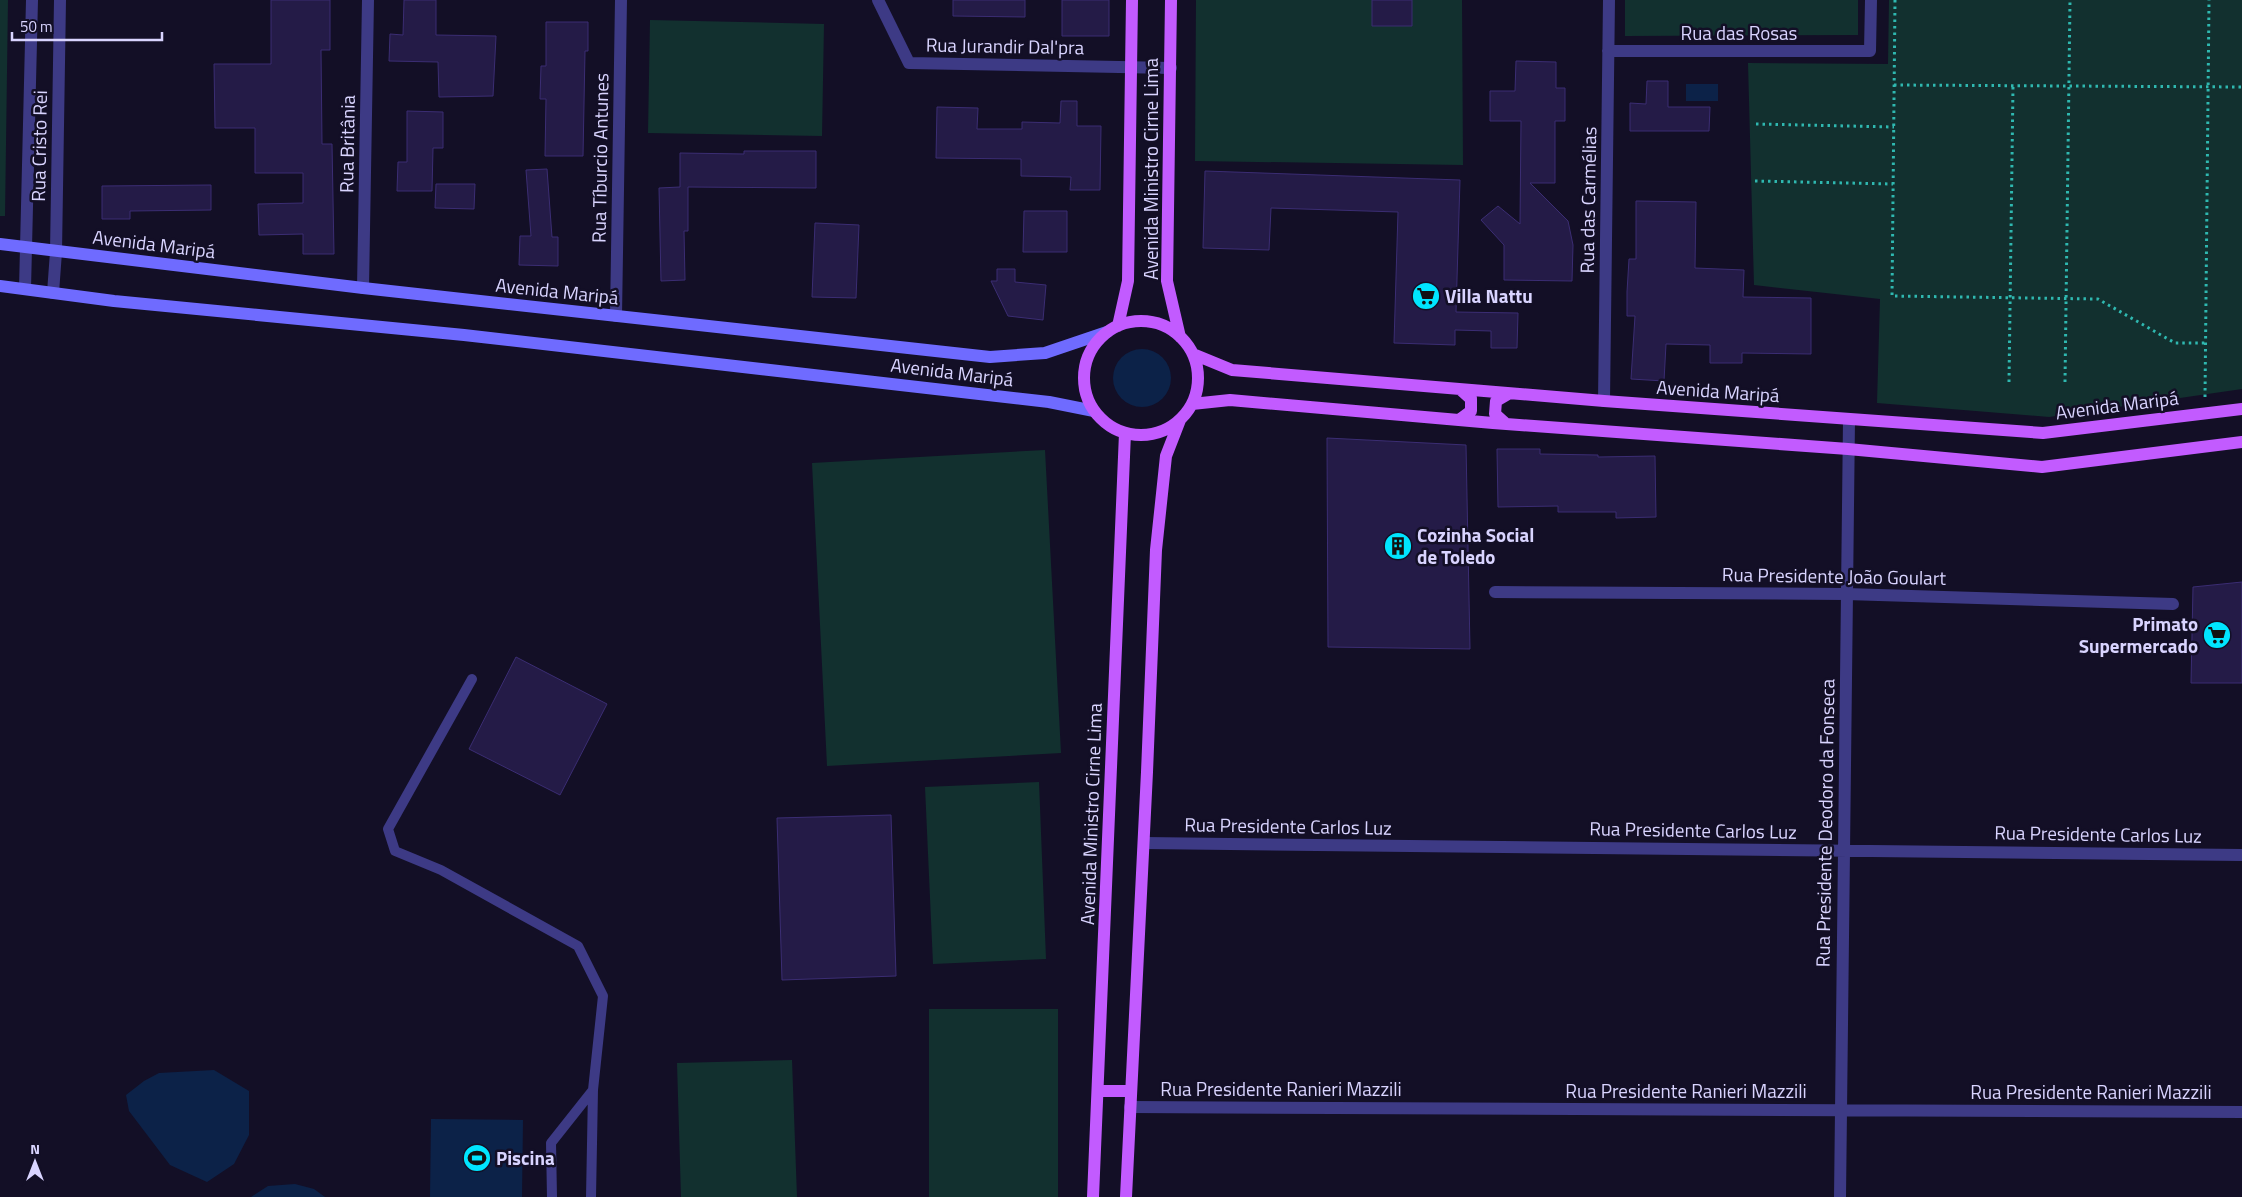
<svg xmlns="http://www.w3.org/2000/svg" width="2242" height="1197" viewBox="0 0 2242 1197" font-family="'Titillium Web',sans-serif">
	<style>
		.green { fill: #12302f }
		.water { fill: #0c2248 }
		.building { fill: #241b47; stroke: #3b2d73 }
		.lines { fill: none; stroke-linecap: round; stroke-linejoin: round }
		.path { stroke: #2fb8b0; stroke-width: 3; stroke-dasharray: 2.5 4; stroke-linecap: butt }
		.service { stroke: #3d3a85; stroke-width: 10 }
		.minor { stroke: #3d3a85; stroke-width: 12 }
		.tertiary { stroke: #3d3a85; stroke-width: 12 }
		.secondary { stroke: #6f6bff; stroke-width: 12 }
		.primary { stroke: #c25bff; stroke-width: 12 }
		.labels { text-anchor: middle; stroke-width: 5; stroke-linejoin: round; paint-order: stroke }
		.street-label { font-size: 19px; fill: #d9d4ff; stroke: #130f26 }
		.poi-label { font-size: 19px; font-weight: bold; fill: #d9d4ff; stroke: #130f26; text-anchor: start }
	</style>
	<rect width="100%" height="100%" fill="#130f26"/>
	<!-- green -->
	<path class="green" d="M0,0H8L5,216H0Z
		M1196,0H1462L1463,165L1195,161Z
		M1625,0H1858V35L1625,36Z
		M1889,0H2242V389L2049,417L1877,403L1880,299L1754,285L1748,63L1888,64Z
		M650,20L824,24L822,136L648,133Z
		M1045,450L1061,753L827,766L812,463Z
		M1039,782L1046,959L933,964L925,787Z
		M929,1009H1058V1197H929Z
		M792,1060L797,1197H681L677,1063Z"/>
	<!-- water -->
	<path class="water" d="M1686,84H1718V101H1686Z
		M1113 378a29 29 0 1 1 58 0a29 29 0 1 1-58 0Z
		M214,1070L249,1091V1135L234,1164L207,1182L170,1165L129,1111L126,1095L144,1081L159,1073Z
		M431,1119L523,1120L522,1197H430Z
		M295,1184L314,1189L325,1197H251L268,1186Z"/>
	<!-- building -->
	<path class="building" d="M271,0H330V50H321L322,144H332L334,254H303V234L259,235L258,204L303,203V173H255V128H215L214,64H271Z
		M404,0H436V35L496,36L493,96L439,97L438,62L389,61L390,34L403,35Z
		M953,0H1025V17L953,16Z
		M1062,0H1109V36H1062Z
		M1372,0H1412V26H1372Z
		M546,22H588V51H585L583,156H545L546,99H540L541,66H546Z
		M1516,61L1556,62V88H1565V121H1555V183H1530L1568,221L1573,245L1572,281L1504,280V245L1481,220L1498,206L1520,224L1521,121H1490V91H1515Z
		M1647,81H1668V107H1710L1709,131H1630V103L1646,104Z
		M1061,101H1077V126H1101L1100,190H1070L1071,177L1021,176V159L936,158L937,107L978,108L977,129H1022V122L1060,123Z
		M407,111L443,112V148H433L432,191H397L398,162H407Z
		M744,151H816V188L688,187V231H684L685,280L661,281L659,188L680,187V153L744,154Z
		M547,169L552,237H558V266L519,265L520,236H531L526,170Z
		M1205,171L1460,180L1456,312L1518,313L1517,348H1491V331L1455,330V345L1394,343L1398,212L1271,208L1269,250L1203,248Z
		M436,184H475L474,209L435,208Z
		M211,185V210L130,211V219H102V186Z
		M1636,201L1696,202L1695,268L1744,270L1743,297L1811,298V354L1742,353V363H1710V345L1666,344L1664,381L1631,379L1635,316H1627V292L1629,259H1636Z
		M1024,211H1067V252H1023Z
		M815,223L859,225L856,298L812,297Z
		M997,269H1015V282L1046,285L1043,320L1008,316L991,281H997Z
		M1327,438L1466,445L1470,649L1328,647Z
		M1497,449H1540V454L1598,455V457L1655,456L1656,517L1616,518V512H1558V506L1498,507Z
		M2242,582V683H2191L2193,587Z
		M516,657L607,704L560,795L469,749Z
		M891,815L896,976L782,980L777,818Z"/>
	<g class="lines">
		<!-- path -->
		<path class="path" d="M1895,0L1892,296L2098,299L2175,343H2206
			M1894,85L2242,87
			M1756,124L1894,127
			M1755,181L1893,184
			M2009,382L2013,86
			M2065,382L2070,0
			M2205,397L2209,0"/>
		<!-- service -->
		<path class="service" d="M472,679L388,829L395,851L441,870L578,946L603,996L593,1090
			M552,1197L551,1143L593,1090L591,1197"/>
		<!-- minor -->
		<path class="minor" d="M878,0L909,63L1171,68
			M1608,51H1870L1871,0
			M363,288L368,0
			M616,316L621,0
			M1604,401L1609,0
			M1495,592L1846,594L2173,604
			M1144,843L2242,855
			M1130,1107L2242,1112
			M1840,1197L1849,420"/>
		<!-- tertiary -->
		<path class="tertiary" d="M25,289L32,0
			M53,293L56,252L60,0"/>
		<!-- secondary -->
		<path class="secondary" d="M0,244L363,288L990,357L1045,353L1107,332
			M0,286L114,301L464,335L1049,402L1094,411"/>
		<!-- primary -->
		<path class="primary" d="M1171,0L1167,281L1180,337
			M1084 378a57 57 0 1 1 114 0a57 57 0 1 1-114 0Z
			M1118,326L1128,281L1132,0
			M1193,354L1232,370L1604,401L2043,433L2242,409
			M1192,404L1230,400L1493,423L1848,449L2042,467L2242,442
			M1459,420L1471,411V399L1461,390
			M1505,423L1495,414L1496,401L1508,394
			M1098,1091H1131
			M1093,1197L1125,433
			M1126,1197L1147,772L1156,550L1166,456L1180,420"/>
	</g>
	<!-- icons -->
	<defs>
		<symbol id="supermarket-disc" viewBox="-11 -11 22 22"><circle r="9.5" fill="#00e5ff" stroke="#130f26"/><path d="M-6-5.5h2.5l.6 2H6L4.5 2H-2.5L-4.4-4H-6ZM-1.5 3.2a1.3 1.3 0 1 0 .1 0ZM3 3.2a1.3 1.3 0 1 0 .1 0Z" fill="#111"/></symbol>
		<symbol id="building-disc" viewBox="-11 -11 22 22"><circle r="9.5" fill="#00e5ff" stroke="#130f26"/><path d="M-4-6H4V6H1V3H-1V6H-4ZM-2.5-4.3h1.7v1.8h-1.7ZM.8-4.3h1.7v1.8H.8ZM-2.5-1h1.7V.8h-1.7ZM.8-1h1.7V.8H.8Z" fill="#111"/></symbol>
		<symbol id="stadium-disc" viewBox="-11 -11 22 22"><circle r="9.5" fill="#00e5ff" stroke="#130f26"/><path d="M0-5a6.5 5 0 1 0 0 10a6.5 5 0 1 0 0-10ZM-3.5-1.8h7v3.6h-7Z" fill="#111"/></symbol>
	</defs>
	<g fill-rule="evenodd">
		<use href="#supermarket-disc" x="1410" y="280" width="32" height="32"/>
		<use href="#building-disc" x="1382" y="530" width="32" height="32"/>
		<use href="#supermarket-disc" x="2201" y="619" width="32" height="32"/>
		<use href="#stadium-disc" x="461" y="1142" width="32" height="32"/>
	</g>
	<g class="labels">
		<!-- street labels -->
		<g class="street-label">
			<text x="1739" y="40">Rua das Rosas</text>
			<text transform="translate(1005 46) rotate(1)" y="7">Rua Jurandir Dal'pra</text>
			<text transform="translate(347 144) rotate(-89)" y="7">Rua Britânia</text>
			<text transform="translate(39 146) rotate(-89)" y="7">Rua Cristo Rei</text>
			<text transform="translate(600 158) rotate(-89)" y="7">Rua Tíburcio Antunes</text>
			<text transform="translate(1151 169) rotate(-90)" y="7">Avenida Ministro Cirne Lima</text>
			<text transform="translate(1588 200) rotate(-89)" y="7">Rua das Carmélias</text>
			<text transform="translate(154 244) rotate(7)" y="7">Avenida Maripá</text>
			<text transform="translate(557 291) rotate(6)" y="7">Avenida Maripá</text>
			<text transform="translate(952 372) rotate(7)" y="7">Avenida Maripá</text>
			<text transform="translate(1718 391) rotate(4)" y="7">Avenida Maripá</text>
			<text transform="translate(2117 405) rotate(-7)" y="7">Avenida Maripá</text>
			<text transform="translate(1834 576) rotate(1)" y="7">Rua Presidente João Goulart</text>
			<text transform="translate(1091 814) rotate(-88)" y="7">Avenida Ministro Cirne Lima</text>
			<text transform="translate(1825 823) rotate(-89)" y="7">Rua Presidente Deodoro da Fonseca</text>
			<text transform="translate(1288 826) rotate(1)" y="7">Rua Presidente Carlos Luz</text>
			<text transform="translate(1693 830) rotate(1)" y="7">Rua Presidente Carlos Luz</text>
			<text transform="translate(2098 834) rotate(1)" y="7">Rua Presidente Carlos Luz</text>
			<text x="1281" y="1096">Rua Presidente Ranieri Mazzili</text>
			<text x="1686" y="1098">Rua Presidente Ranieri Mazzili</text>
			<text x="2091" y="1099">Rua Presidente Ranieri Mazzili</text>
		</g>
		<!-- poi labels -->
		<g class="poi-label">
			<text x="1445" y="303">Villa Nattu</text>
			<text x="1417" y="542">Cozinha Social<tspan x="1417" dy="22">de Toledo</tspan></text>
			<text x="2198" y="631" text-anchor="end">Primato<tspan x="2198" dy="22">Supermercado</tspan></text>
			<text x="496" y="1165">Piscina</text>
		</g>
	</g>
	<!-- north arrow -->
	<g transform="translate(35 1162)" stroke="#130f26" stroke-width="4" paint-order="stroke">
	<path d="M0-4L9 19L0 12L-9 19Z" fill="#d9d4ff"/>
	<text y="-8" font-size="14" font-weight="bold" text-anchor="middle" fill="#d9d4ff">N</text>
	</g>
	<!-- scale -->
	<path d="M12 32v8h150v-8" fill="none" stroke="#d9d4ff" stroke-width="2.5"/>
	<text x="20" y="32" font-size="15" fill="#d9d4ff" stroke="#130f26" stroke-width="4" paint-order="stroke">50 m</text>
</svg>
